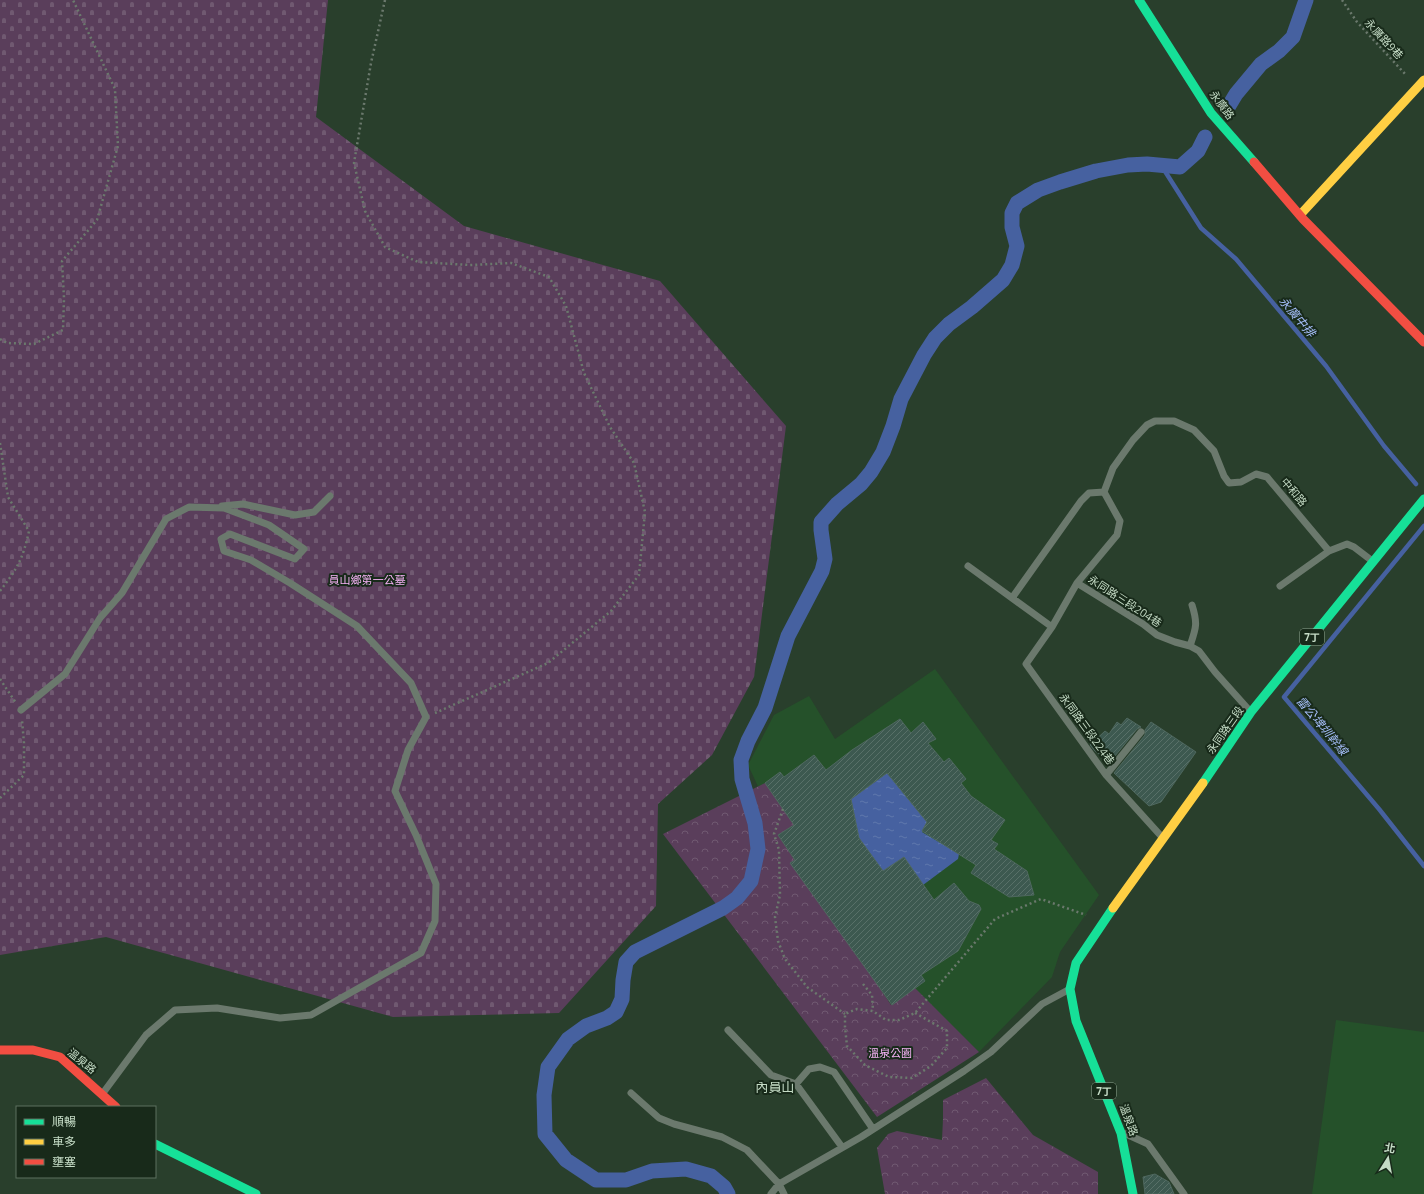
<svg xmlns="http://www.w3.org/2000/svg" width="1424" height="1194" viewBox="0 0 1424 1194" font-family="'Open Sans','Noto Sans TC',sans-serif">
	<style>
		.built { fill: #25512a }
		.forest { fill: url(#forest-crowns) }
		.cemetery { fill: url(#cemetery-stones) }
		.water { fill: url(#water-ripples) }
		.lines { fill: none; stroke-linecap: round; stroke-linejoin: round }
		.stream { stroke: #4661a0; stroke-width: 4.5 }
		.canal { stroke: #4661a0; stroke-width: 15 }
		.building { fill: url(#building-hatch); stroke: #4f685f }
		.path { stroke: #6b796d; stroke-width: 2.5; stroke-dasharray: 2 3; stroke-linecap: butt }
		.lane { stroke: #6b796d; stroke-width: 7 }
		.fast { stroke: #16e098; stroke-width: 9 }
		.slow { stroke: #ffcf43; stroke-width: 9 }
		.jam { stroke: #f24e42; stroke-width: 9 }
		.labels { text-anchor: middle; stroke-width: 4; stroke-linejoin: round; paint-order: stroke }
		.shield { fill: #182a1a; stroke: #91a792; stroke-width: 1 }
		.shield-label { font-size: 10px; font-weight: bold; fill: #c5dcc6 }
		.street-label { font-size: 11px; fill: #c5dcc6; stroke: #182a1a }
		.park-label { font-size: 11px; fill: #f7b3f7; stroke: #182a1a }
		.water-label { font-size: 12px; font-style: italic; fill: #a5bef9; stroke: #182a1a }
		.quarter-label { font-size: 13px; fill: #c5dcc6; stroke: #182a1a }
	</style>
	<defs>
		<pattern id="forest-crowns" width="20" height="18" patternUnits="userSpaceOnUse"><rect width="20" height="18" fill="#5a3e5b"/><path d="M2 6a3 3 0 1 1 6 0M12 15a3 3 0 1 1 6 0" fill="none" stroke="#705971"/></pattern>
		<pattern id="cemetery-stones" width="16" height="16" patternUnits="userSpaceOnUse"><rect width="16" height="16" fill="#5a3e5b"/><path d="M2 7V4a2 2 0 0 1 4 0v3zM10 15v-3a2 2 0 0 1 4 0v3z" fill="#705971"/></pattern>
		<pattern id="water-ripples" width="26" height="14" patternUnits="userSpaceOnUse"><rect width="26" height="14" fill="#4661a0"/><path d="M2 4q2-2 4 0t4 0M15 11q2-2 4 0t4 0" fill="none" stroke="#5f77ac"/></pattern>
		<pattern id="building-hatch" width="6" height="6" patternUnits="userSpaceOnUse"><rect width="6" height="6" fill="#3d5950"/><path d="M-1 1l2-2M0 6l6-6M5 7l2-2" fill="none" stroke="#587068"/></pattern>
	</defs>
	<rect width="100%" height="100%" fill="#293f2c"/>
	<!-- built -->
	<path class="built" d="M935,669L1099,895L1060,952L1052,977L979,1052L915,989L892,1005L774,834L770,812L748,765L774,715L809,696L835,739Z
		M1336,1020L1424,1032V1194H1312Z"/>
	<!-- forest -->
	<path class="forest" d="M765,783L794,825L778,835L891,1005L915,988L979,1052L877,1117L663,834Z
		M986,1078L1033,1135L1098,1172V1194H885L877,1148L888,1134L897,1131L942,1140L943,1119V1100Z"/>
	<!-- cemetery -->
	<path class="cemetery" d="M0,0H328L316,117L464,226L660,281L786,426L754,677L712,755L658,804L656,906L559,1013L393,1017L106,937L0,955Z"/>
	<!-- water -->
	<path class="water" d="M887,773L927,822L922,832L959,854L958,859L923,885L883,871L859,838L851,799Z"/>
	<g class="lines">
		<!-- stream -->
		<path class="stream" d="M1161,165L1201,228L1236,259L1326,366L1384,446L1416,484
			M1424,526L1284,697L1379,809L1424,866"/>
		<!-- canal -->
		<path class="canal" d="M1227,109L1236,94L1261,64L1279,51L1293,37L1306,0
			M728,1194L724,1187L711,1176L686,1169L652,1171L626,1180H596L566,1160L545,1134L544,1095L548,1067L568,1039L586,1026L607,1018L616,1012L622,999L623,980L626,962L635,952L723,908L737,898L751,881L758,849L755,823L742,779L741,760L748,741L765,708L788,636L822,571L825,559L821,530V522L837,504L861,484L871,472L883,452L893,426L901,399L924,355L935,338L949,324L972,307L1003,280L1012,265L1017,246L1012,227V213L1017,203L1038,190L1060,182L1096,171L1128,165L1147,164L1180,167L1198,151L1205,137"/>
	</g>
	<!-- building -->
	<path class="building" d="M1127,718L1141,727L1137,729L1110,762L1095,751L1090,745L1105,731L1109,734L1117,722L1121,725Z
		M900,719L911,733L923,722L936,739L928,743L944,762L949,758L966,779L961,783L971,796L1005,820L991,840L998,844L994,849L1027,871L1034,895L1009,897L971,873L976,865L922,831L927,822L887,773L851,799L859,838L883,871L904,857L934,900L954,883L969,901L979,905L981,909L958,951L921,975L925,981L892,1005L790,863L795,860L778,835L794,825L765,783L780,772L784,777L814,755L826,770L852,750Z
		M1151,722L1196,752L1161,802L1149,806L1114,773L1145,735V730Z
		M1155,1174L1169,1182L1174,1194H1145L1143,1177Z"/>
	<g class="lines">
		<!-- path -->
		<path class="path" d="M385,0L371,63L354,163L365,211L385,247L418,262L470,265L511,263L549,277L566,306L584,373L610,427L634,463L645,512L639,575L611,611L548,663L435,713
			M1342,0L1357,22L1406,75
			M0,339L7,343L34,344L63,330L64,298L62,261L97,220L118,146L115,89L73,0
			M0,443L8,497L29,531C23,559 17,569 0,591
			M0,679L16,703
			M0,798L24,775V743L22,720
			M783,809L774,834L779,850L780,895L775,917L778,941L785,959L807,987L845,1014
			M863,984L872,995L873,1011
			M915,1013L947,1031V1048L931,1066L912,1078L889,1077L865,1065L847,1046L845,1027V1014L857,1009L873,1011L886,1020H899L915,1013L995,919L1041,899L1086,915"/>
		<!-- lane -->
		<path class="lane" d="M1104,492L1120,521L1117,535L1077,583L1052,627L1026,664L1106,775L1161,836
			M1104,492L1113,468L1133,440L1147,425L1155,421H1174L1194,430L1214,451L1224,476L1229,483L1241,482L1256,474L1267,477L1329,551L1347,544L1354,547L1371,560
			M222,506L243,504L295,515L314,512L330,496
			M968,566L1052,627
			M1077,583L1143,624L1157,635L1175,642L1190,646L1199,651L1215,672L1249,710
			M1280,586L1329,551
			M1012,598L1081,501L1089,493L1104,492
			M1190,646C1196,628 1198,624 1192,605
			M21,710L65,674L100,618L122,593L166,519L189,507L224,508L269,525L304,549L295,559L230,534L221,539L224,551L251,560L290,583L357,626L411,683L426,717L408,750L395,791L416,835L436,884L435,921L421,953L311,1015L280,1018L217,1008L175,1010L146,1035L103,1093
			M1106,775L1141,732
			M728,1030L771,1075L796,1084L842,1147
			M796,1084L809,1069L820,1067L834,1072L873,1129
			M631,1093L659,1118L674,1124L722,1137L747,1150L779,1184L784,1194
			M1126,1134L1148,1144L1184,1194
			M771,1194L779,1184L861,1137L964,1071L991,1052L1042,1004L1068,990"/>
		<!-- fast -->
		<path class="fast" d="M1139,0L1211,113L1254,162
			M1203,783L1251,712L1424,499
			M1113,908L1076,963L1070,989L1076,1021L1121,1133L1133,1194
			M155,1144L256,1194"/>
		<!-- slow -->
		<path class="slow" d="M1300,215L1424,80
			M1113,908L1203,783"/>
		<!-- jam -->
		<path class="jam" d="M1254,162L1303,219L1424,342
			M0,1050H33L60,1057L116,1107"/>
	</g>
	<g class="labels">
		<!-- shield labels -->
		<g class="shield">
			<rect x="1300" y="629" width="24" height="16" rx="3"/>
			<rect x="1092" y="1083" width="24" height="16" rx="3"/>
		</g>
		<g class="shield-label">
			<text x="1312" y="641">7丁</text>
			<text x="1104" y="1095">7丁</text>
		</g>
		<!-- street labels -->
		<g class="street-label">
			<text transform="translate(1384 39) rotate(47)" y="4">永廣路9巷</text>
			<text transform="translate(1222 105) rotate(53)" y="4">永廣路</text>
			<text transform="translate(1294 492) rotate(50)" y="4">中和路</text>
			<text transform="translate(1125 601) rotate(33)" y="4">永同路三段204巷</text>
			<text transform="translate(1087 729) rotate(54)" y="4">永同路三段224巷</text>
			<text transform="translate(1225 730) rotate(-55)" y="4">永同路三段</text>
			<text transform="translate(82 1061) rotate(39)" y="4">溫泉路</text>
			<text transform="translate(1129 1120) rotate(70)" y="4">溫泉路</text>
		</g>
		<!-- park labels -->
		<g class="park-label">
			<text x="367" y="584">員山鄉第一公墓</text>
			<text x="890" y="1057">溫泉公園</text>
		</g>
		<!-- water labels -->
		<g class="water-label">
			<text transform="translate(1297 317) rotate(50)" y="4">永廣中排</text>
			<text transform="translate(1322 726) rotate(50)" y="4">雷公埤圳幹線</text>
		</g>
		<!-- quarter labels -->
		<g class="quarter-label">
			<text x="775" y="1092">內員山</text>
		</g>
	</g>
	<!-- legend -->
	<rect x="16" y="1106" width="140" height="72" fill="#182a1a" stroke="#5d715f"/>
	<rect x="24" y="1119" width="20" height="6" fill="#16e098" stroke="#5d715f"/>
	<text x="52" y="1126" font-size="12" fill="#c5dcc6">順暢</text>
	<rect x="24" y="1139" width="20" height="6" fill="#ffcf43" stroke="#5d715f"/>
	<text x="52" y="1146" font-size="12" fill="#c5dcc6">車多</text>
	<rect x="24" y="1159" width="20" height="6" fill="#f24e42" stroke="#5d715f"/>
	<text x="52" y="1166" font-size="12" fill="#c5dcc6">壅塞</text>
	<!-- north arrow -->
	<g transform="translate(1388 1158) rotate(11)" stroke="#182a1a" stroke-width="3" paint-order="stroke">
	<path d="M0-3L7 15L0 10L-7 15Z" fill="#c5dcc6"/>
	<text y="-6" font-size="11" font-weight="bold" text-anchor="middle" fill="#c5dcc6">北</text>
	</g>
</svg>
